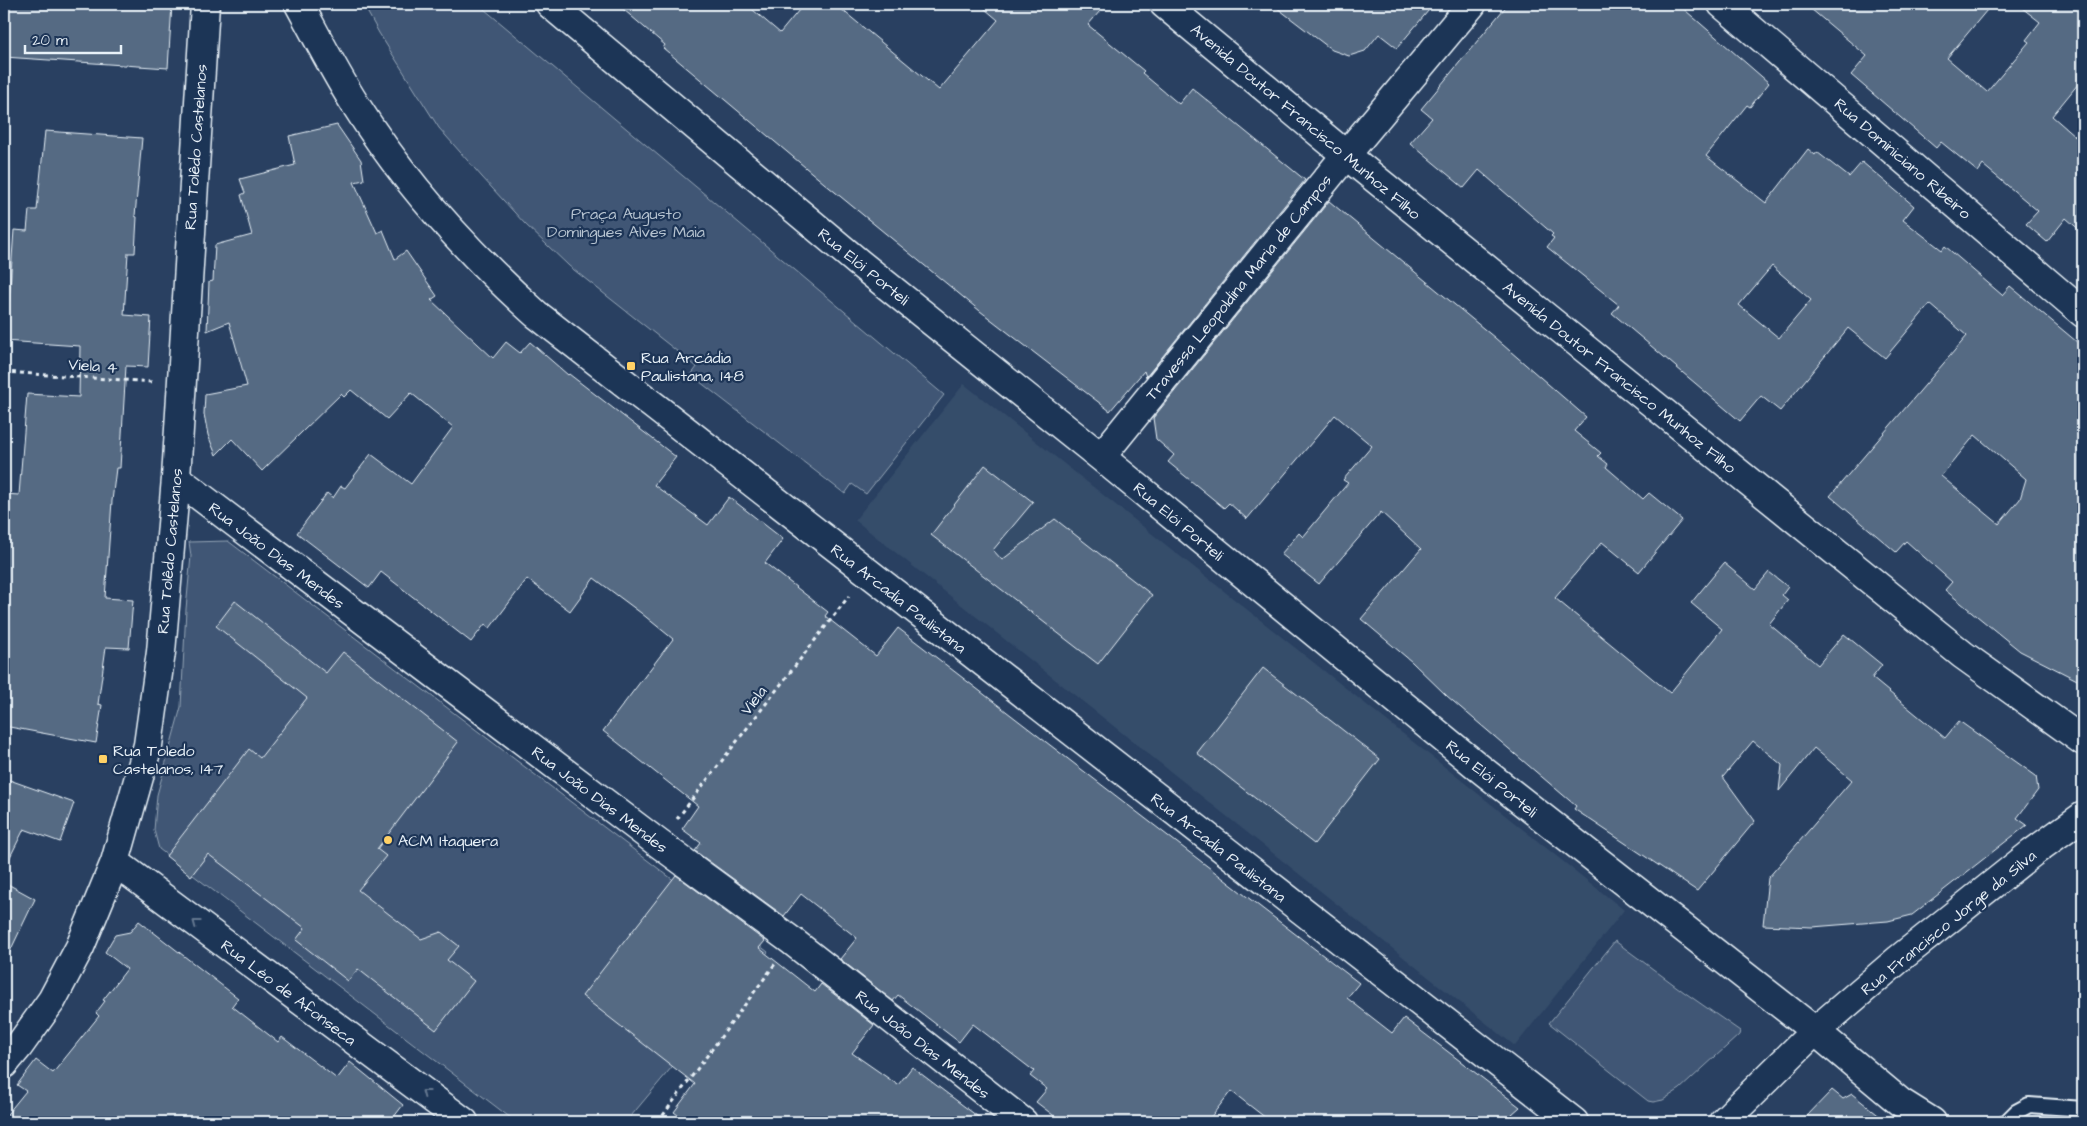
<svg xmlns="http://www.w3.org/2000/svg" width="2087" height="1126" viewBox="0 0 2087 1126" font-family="'Architects Daughter',sans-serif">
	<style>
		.built { fill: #364d6b }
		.green { fill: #415774; stroke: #94a4b6 }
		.building { fill: #556a83; stroke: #e8f1f8; fill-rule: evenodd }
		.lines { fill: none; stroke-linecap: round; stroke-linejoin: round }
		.lane-casing { stroke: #e8f1f8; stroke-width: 18 }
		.street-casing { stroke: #e8f1f8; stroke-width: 31 }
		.secondary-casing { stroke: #e8f1f8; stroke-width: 31 }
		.path { stroke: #e8f1f8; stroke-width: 3; stroke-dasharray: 4 4; stroke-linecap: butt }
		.lane { stroke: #1d3557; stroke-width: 14 }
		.street { stroke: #1d3557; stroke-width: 28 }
		.secondary { stroke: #1d3557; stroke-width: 28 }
		.oneway { stroke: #64778f }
		.poi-dot { fill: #ffd166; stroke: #1d3557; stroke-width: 2 }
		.labels { text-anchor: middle; stroke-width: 4.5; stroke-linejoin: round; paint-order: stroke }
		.street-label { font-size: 16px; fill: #e8f1f8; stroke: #1d3557 }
		.park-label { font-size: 16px; fill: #b6c3d0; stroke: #1d3557 }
		.poi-label { font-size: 16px; fill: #e8f1f8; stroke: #1d3557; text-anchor: start }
	</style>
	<rect width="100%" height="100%" fill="#294061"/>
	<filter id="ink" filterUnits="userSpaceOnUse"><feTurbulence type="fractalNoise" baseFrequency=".02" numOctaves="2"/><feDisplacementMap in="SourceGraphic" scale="10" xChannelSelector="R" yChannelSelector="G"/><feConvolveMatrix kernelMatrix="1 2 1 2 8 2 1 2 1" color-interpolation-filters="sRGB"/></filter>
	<g filter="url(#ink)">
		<!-- built -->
		<path class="built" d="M964,384L1624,910L1515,1046L855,520Z"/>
		<!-- green -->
		<path class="green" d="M363,4H478L944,395L866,494L852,484L845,494L691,375L697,367L569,266L525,224L482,177L439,128L379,33Z
			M228,541L768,952L626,1122H516L159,849L154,830L157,795L181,707L186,609L191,556L189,542Z
			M1615,941L1684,992L1740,1031L1739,1035L1680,1089L1663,1100L1653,1102L1648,1101L1549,1023Z"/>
		<!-- building -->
		<path class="building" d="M4,4H172L168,68L4,57Z
			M617,4H746L780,33L804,4H835L939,90L998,20L979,4H1106L1088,25L1144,71L1142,73L1179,104L1192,88L1305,180L1146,377L1144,371L1110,411L980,311L824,183L663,48L665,45Z
			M1272,4H1434L1397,48L1379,34L1365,51L1349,56L1332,50Z
			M1508,4H1678L1769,83L1750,107L1747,105L1706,156L1766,203L1808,149L1815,155L1817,152L1849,177L1862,162L1914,206L1903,220L1942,250L1945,246L2002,295L2010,286L2083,347V683L2020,651L1945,590L1952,582L1906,541L1896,552L1830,496L1967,336L1930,304L1885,358L1848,328L1780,411L1761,396L1740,421L1612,313L1619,305L1547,247L1554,238L1551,236L1553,234L1509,196L1479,170L1464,188L1410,143L1432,118L1421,109ZM1772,266L1811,300L1779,338L1739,305ZM1975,435L2026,479L2020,499L1999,524L1941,476Z
			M1805,4H1992L1947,58L1987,92L2029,42L2026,40L2040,22L2017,4H2083V78L2052,116L2083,143V233L2066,218L2047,242L2026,224L2038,211L1983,165L1978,172L1941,142L1936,148L1851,75L1867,56Z
			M337,125L361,160L364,180L354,182L377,233L383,230L395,259L406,251L437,296L431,300L493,358L506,342L520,353L530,342L568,375L569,374L676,457L654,485L708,525L729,497L783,539L765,563L828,612L825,616L876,656L898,628L1359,983L1347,998L1392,1033L1404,1018L1520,1107L1503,1122H1271L1231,1091L1207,1122H1062L1036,1102L1047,1089L1030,1076L1034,1071L973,1024L959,1042L898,995L893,1001L840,959L857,938L801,894L784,916L695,851L701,843L682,829L698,806L603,731L673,639L641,613L594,578L570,611L527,579L490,628L485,624L471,642L381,572L369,588L297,533L327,493L333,498L341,486L345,488L371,454L411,484L453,427L411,393L387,419L351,390L344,397L341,394L262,471L232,439L216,455L208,435L204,414L205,394L247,386L229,322L207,331L209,282L213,281L215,245L252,235L241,195L245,193L240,179L295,165L289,136Z
			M45,131L142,138L135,216L137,217L135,253H128L124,315L151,317L148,367L126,366L120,468H116L112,501L105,598L133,600L129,648L106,647L98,704L102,705L96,743L4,726V494L19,495L27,394L79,397L80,346L4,341V300L9,301L14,230L27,231L29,210H37Z
			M1329,201L1495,338L1586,417L1574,431L1601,453L1598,456L1608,464L1606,467L1643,499L1649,493L1682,520L1639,572L1602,542L1555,598L1670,693L1722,629L1691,603L1724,563L1755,589L1769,572L1788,587L1782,595L1788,600L1769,624L1818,665L1844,634L1882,665L1872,678L1945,738L1959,721L2036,776L2038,790L2017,818L2027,825L1912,915L1888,921L1812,927L1763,925L1768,878L1852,780L1814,748L1779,791L1782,765L1753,741L1723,777L1755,821L1697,891L1574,809L1576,806L1447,696L1412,662L1361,619L1421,549L1381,512L1319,584L1281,554L1299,533L1303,537L1348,483L1343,480L1372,446L1335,415L1247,519L1229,503L1224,508L1168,462L1174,455L1156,439L1153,418Z
			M985,465L1033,502L993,550L1002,560L1055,519L1152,595L1098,664L931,535Z
			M235,601L326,673L343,652L458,742L377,849L386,856L358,890L421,939L441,932L459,946L447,960L474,981L436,1030L358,969L348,981L296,940L305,928L208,854L191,876L166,856L249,749L260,758L307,698L216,626Z
			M1263,668L1380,759L1314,844L1197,753Z
			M4,778L74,803L60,842L24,829L4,869Z
			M676,875L765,941L759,948L815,992L821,984L874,1025L852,1053L898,1085L912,1067L985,1122H687L674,1112L695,1084L582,996Z
			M4,882L35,899L4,964Z
			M139,921L238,998L232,1006L278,1042L282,1037L337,1079L350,1062L403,1105L390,1122H4V1118L26,1091L17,1085L36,1060L53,1073L99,1016L96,1013L105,1001L103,1000L127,969L105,952L115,935L130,932Z
			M1832,1090L1843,1099L1852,1094L1887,1122H1798L1804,1119Z"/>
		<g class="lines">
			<defs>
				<path id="lane" d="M2006,1122L2016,1112L2029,1105L2083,1109"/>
				<path id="street" d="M299,4C317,37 334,71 355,104C404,182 467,252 536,314L1574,1122
					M550,4L859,263L1101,457L1482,770L1815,1031L1900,1102L1932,1122
					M1722,4L2083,313
					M1101,457L1346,155L1472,4
					M176,478L658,843L792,941L1023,1122
					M115,862L464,1122
					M4,1064L19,1046L52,1000L80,947L115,862L148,745L161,652L176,478L205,4"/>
				<path id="secondary" d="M1164,4L1346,155L1963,655L2083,741
					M1723,1122L1815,1031L1899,959L2032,853L2083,816"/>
			</defs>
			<!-- lane casing -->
			<use href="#lane" class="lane-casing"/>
			<!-- street casing -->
			<use href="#street" class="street-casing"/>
			<!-- secondary casing -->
			<use href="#secondary" class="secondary-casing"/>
			<!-- path -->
			<path class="path" d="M4,372L153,382
				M677,819L849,596
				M658,1122L775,964"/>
			<!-- lane -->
			<use href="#lane" class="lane"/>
			<!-- street -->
			<use href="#street" class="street"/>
			<!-- secondary -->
			<use href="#secondary" class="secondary"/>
		</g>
		<!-- one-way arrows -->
		<defs><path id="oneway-chevron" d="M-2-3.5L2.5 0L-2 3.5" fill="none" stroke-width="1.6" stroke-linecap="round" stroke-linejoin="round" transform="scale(1.25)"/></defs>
		<g class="oneway">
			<use href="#oneway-chevron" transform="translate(196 923) rotate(-143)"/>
			<use href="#oneway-chevron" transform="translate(425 1093) rotate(-143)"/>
		</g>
	</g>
	<!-- markers -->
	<g class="poi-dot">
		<rect x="626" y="361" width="10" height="10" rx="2.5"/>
		<rect x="98" y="754" width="10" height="10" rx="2.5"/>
		<circle cx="388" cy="840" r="5"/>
	</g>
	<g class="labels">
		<!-- street labels -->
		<g class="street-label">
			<text transform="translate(1306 121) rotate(40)" y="6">Avenida Doutor Francisco Munhoz Filho</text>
			<text transform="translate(195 147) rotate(-86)" y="6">Rua Tolêdo Castelanos</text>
			<text transform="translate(1903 158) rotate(41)" y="6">Rua Dominiciano Ribeiro</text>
			<text transform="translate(864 266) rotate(39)" y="6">Rua Elói Porteli</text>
			<text transform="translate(1238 287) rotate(-51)" y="6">Travessa Leopoldina Maria de Campos</text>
			<text transform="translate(93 365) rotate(4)" y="6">Viela 4</text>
			<text transform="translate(1620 377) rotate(39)" y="6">Avenida Doutor Francisco Munhoz Filho</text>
			<text transform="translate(1179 521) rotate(40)" y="6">Rua Elói Porteli</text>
			<text transform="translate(169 551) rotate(-85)" y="6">Rua Tolêdo Castelanos</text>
			<text transform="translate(277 555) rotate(37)" y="6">Rua João Dias Mendes</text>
			<text transform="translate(899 598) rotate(38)" y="6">Rua Arcadia Paulistana</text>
			<text transform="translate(753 700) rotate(-52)" y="6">Viela</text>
			<text transform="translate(1492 778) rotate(39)" y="6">Rua Elói Porteli</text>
			<text transform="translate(600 799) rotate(37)" y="6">Rua João Dias Mendes</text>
			<text transform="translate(1219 847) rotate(38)" y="6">Rua Arcadia Paulistana</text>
			<text transform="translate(1948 922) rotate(-39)" y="6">Rua Francisco Jorge da Silva</text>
			<text transform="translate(289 992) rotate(37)" y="6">Rua Léo de Afonseca</text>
			<text transform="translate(923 1044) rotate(38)" y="6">Rua João Dias Mendes</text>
		</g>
		<!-- park labels -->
		<g class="park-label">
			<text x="626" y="219">Praça Augusto<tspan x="626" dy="18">Domingues Alves Maia</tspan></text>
		</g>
		<!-- poi labels -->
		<g class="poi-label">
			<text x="641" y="363">Rua Arcádia<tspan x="641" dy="18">Paulistana, 148</tspan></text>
			<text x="113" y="756">Rua Toledo<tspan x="113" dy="18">Castelanos, 147</tspan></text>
			<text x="398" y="846">ACM Itaquera</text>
		</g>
	</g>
	<!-- margin -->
	<rect width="2087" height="1126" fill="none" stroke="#1d3557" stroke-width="20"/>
	<rect x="10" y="10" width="2067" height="1106" fill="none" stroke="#e8f1f8" stroke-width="2" filter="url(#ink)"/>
	<!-- scale -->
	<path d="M25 45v8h96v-8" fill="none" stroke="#e8f1f8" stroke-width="2.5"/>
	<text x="32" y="45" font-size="15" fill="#e8f1f8" stroke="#1d3557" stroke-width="4" paint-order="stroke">20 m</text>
</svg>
